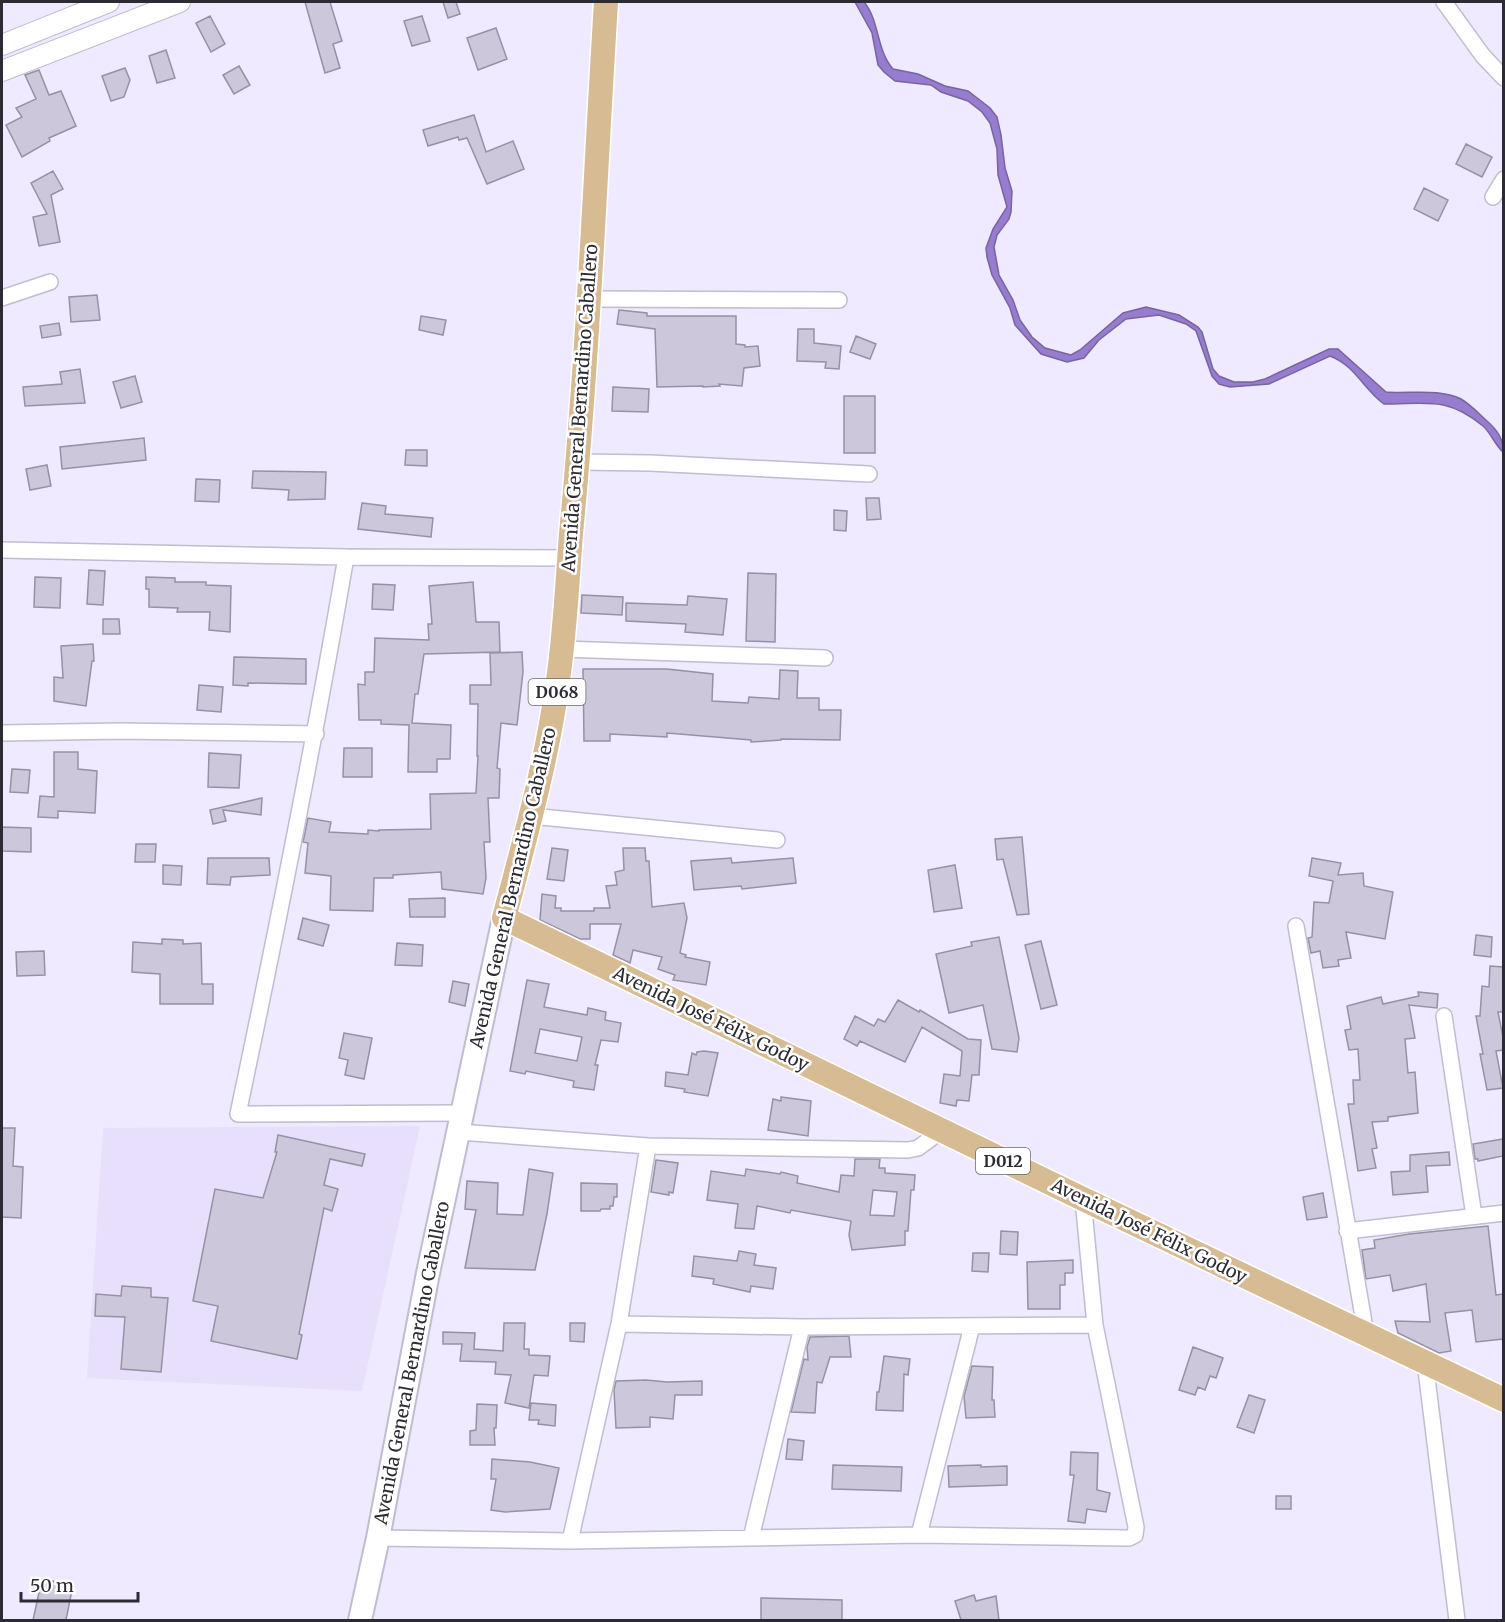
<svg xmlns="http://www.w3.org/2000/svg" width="1505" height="1622" viewBox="0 0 1505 1622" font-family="Merriweather,serif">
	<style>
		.built { fill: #e7dffc }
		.water { fill: #977dcf; stroke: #7764a0; stroke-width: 1.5 }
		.building { fill: #ccc7db; stroke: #9691a5; stroke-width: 1.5; fill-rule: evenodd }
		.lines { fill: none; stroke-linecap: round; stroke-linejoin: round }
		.minor-casing { stroke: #c1bcd0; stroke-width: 18 }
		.tertiary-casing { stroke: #c1bcd0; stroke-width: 22 }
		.secondary-casing { stroke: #c1bcd0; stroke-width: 26 }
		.primary-casing { stroke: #fff; stroke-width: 27 }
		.minor { stroke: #fff; stroke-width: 15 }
		.tertiary { stroke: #fff; stroke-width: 20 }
		.secondary { stroke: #fff; stroke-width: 22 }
		.primary { stroke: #d7bb92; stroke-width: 24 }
		.labels { text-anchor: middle; stroke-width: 5; stroke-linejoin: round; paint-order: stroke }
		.shield { fill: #fff; stroke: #6b6a70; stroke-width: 1.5 }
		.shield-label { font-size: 16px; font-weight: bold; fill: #2c2a32 }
		.street-label { font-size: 18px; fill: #2c2a32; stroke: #fff }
	</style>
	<rect width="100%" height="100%" fill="#efeaff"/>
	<!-- built -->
	<path class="built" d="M420,1126L362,1391L87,1378L103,1128Z"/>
	<!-- water -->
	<path class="water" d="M855,2H864C880,21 876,50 893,69L918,74L945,86L968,91L990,108L997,117L1001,135L1005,168L1012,191L1011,212L1009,219L997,235L994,247L999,275L1013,300L1020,320L1032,337L1045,348L1071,355L1080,350L1123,313L1146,307L1179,315L1198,327L1202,332L1213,369L1219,376L1234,382H1253L1265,379L1329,349H1338L1386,392C1410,394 1439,388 1461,399C1471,405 1478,413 1487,421C1497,430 1504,439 1503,452C1495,445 1491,433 1483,426C1447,396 1427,404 1384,404C1363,389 1356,366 1330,356L1269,384L1230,387L1219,384L1212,376L1196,331L1186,324L1159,315L1126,319L1099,340L1084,358L1067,362L1041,354L1015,325L1010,308L992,275L987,257L986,248L993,229L1007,207L998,175L997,149L990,123L982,112L968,101L941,92L931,85L895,81L884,72L878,65L872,33Z"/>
	<!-- building -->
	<path class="building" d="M305,2H330L342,41L333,44L340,68L325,73Z
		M443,2H456L460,14L448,18Z
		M210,16L225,44L211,52L196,23Z
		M422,16L430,41L412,46L404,21Z
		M496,28L507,59L478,70L467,38Z
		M166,50L175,78L157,83L149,56Z
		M239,66L250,85L234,94L223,75Z
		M125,68L130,80L124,97L111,101L102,76Z
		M39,70L49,95L61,91L76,126L49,138L50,141L22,157L6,125L22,117L16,108L36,99L25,75Z
		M474,115L486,152L513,141L524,169L487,184L467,138L459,140L458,137L428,146L423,130Z
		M1466,144L1492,157L1482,177L1456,164Z
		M53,171L63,189L51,195L60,242L39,246L33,217L47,214L31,183Z
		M1424,188L1448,200L1438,221L1414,209Z
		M97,295L100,320L71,322L69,297Z
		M619,310L647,313V316H736V344L745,345V347L758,346L760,366L744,368L742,386L719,384L720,386L703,387V386L657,387L655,329L617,324Z
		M421,316L446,320L443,335L419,330Z
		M59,323L61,335L42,338L40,326Z
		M798,329H814V343L841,346L839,369L825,368L826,362L797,361Z
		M856,336L876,344L870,359L850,352Z
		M80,369L85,403L25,406L23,387L62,384L60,372Z
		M135,376L142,402L121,408L113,382Z
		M613,387L649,389L648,412L612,411Z
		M844,396H875V453H844Z
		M144,438L146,460L62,469L60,447Z
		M406,450H427V466L405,465Z
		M47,465L51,486L30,490L26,469Z
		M253,471L326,472L325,499L288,500L289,490L252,488Z
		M196,479L220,480L219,502L195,501Z
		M866,498H879L881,519L867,520Z
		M362,503L386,506L385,514L433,518L431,537L358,529Z
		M834,510L847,511L846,531L834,530Z
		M89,570L105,571L103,605L87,604Z
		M748,573L776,574L775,642L746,641Z
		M35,577L61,578L60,608L34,607Z
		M146,577L175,578V582H206V585L231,586L230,632L209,630L210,612H177L178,608L149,607V589H146Z
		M473,582L476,622H499L500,652L424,654L418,694H415L412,723L451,725L450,759H437V772H408L409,725L381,724V720H359L358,684L365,685V672H374L375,638L429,640L428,624H432L429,586Z
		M373,584L395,585L393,610L372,609Z
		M582,595L623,597L622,615L581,613Z
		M688,596L727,599L723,635L685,632L686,624L626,621V603L687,605Z
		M103,619H119L120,634H103Z
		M93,644L94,661H92L86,706L54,701V677L63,678L61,646Z
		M522,652L523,672L517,725L501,723L497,768L500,769L499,798H488L490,842H484L486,878L483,894L442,889L441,872L393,875V878H374L373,911L330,910L331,876L305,873L308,843L303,842L308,818L331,822L329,832L368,834V830L379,831V830L431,829L430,794L476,793L478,756H477L478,704H470V685H491L490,653Z
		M234,657L306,659V684L248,683V686L233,685Z
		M583,669H667L713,674L712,701L748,703L749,697L779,699L780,670L798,671L797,698H819V710H841L840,740L781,739V740L751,742V740L667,733V737L610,734V741H584Z
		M199,685L223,687L221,712L197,710Z
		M344,748H372V777H343Z
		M54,752H78V769L97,771L95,813L58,811V818L38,817L40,796L54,797Z
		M209,753L241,755L239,788L208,787Z
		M12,769L30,770L28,793L10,792Z
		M262,798L261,815L223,810L226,821L213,824L210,810Z
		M2,827L31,828V852L2,851Z
		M1022,837L1029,914L1017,915L1003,859L997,860L995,839Z
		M136,844H156L155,862H135Z
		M552,848L568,850L564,881L547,879Z
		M623,848H645L646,861H649L652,907L684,903L687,918L680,953L686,955L685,957L710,962L706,985L673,980L675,975L658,969L662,957L633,950L630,963L613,955L621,924H590V939H580L540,920L542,894L556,896L555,908H561V911H594V908H610L606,886L617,885L615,872L624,870Z
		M208,858H269L270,875L231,877L230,885L207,884Z
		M731,858L732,863L793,858L796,883L742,889L741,886L694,890L691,861Z
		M1312,858L1341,863L1338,875L1363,873L1364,886L1393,892L1385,939L1346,932L1351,958L1338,960L1339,966L1323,968L1320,951L1311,953L1308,938L1312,937L1314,902L1329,903L1333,881L1309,876Z
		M163,865L182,866L181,885L163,884Z
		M955,865L962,908L934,912L928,870Z
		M445,898V917H410L409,899Z
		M303,918L329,925L323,946L298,939Z
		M1476,935L1492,937L1491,957L1474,955Z
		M999,937L1019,1038L1017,1052L992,1049L983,1005L949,1013L936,954L972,946L971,942Z
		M162,939L183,940V944L201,943L202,984H213V1004H160V974L132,972L133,942L162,944Z
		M1041,941L1057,1005L1041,1009L1025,945Z
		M397,943L423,945L422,966L395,965Z
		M44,951L45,975L17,976L16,952Z
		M1490,966L1503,967V1012H1498L1503,1037V1050L1496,1051L1503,1088L1487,1090L1480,1054H1483L1476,1016H1480L1482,986L1489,987Z
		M527,980L549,984L544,1007L587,1015L588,1008L606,1012L605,1020L621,1023L618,1042L601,1040L595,1065H598L594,1090L573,1087L574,1081L526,1071L525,1074L510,1071ZM540,1029L582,1037L577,1061L535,1053Z
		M453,981L469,984L465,1006L449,1002Z
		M1418,992L1438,994L1437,1008L1409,1005L1415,1038L1405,1039L1408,1073L1415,1072L1418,1113L1388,1117V1121L1372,1122L1377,1148L1372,1149L1376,1168L1358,1171L1348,1104H1354L1353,1080H1360L1358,1049L1349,1050L1345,1030L1351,1029L1347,1006L1381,997L1383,1004L1419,996Z
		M898,1000L919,1012L920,1010L968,1039L981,1040L979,1075H972L969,1101L957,1100L956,1106L940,1103L944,1074L960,1076L962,1051L922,1027L905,1062L860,1041L857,1046L844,1039L855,1016L874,1026L878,1019L885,1022Z
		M344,1033L372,1038L364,1079L345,1075L348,1060L339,1058Z
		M704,1051L718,1053L708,1096L684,1092L685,1089L665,1086L666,1072L688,1075L692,1053L696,1055L697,1052Z
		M781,1097L811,1101L808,1136L768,1130L773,1099L781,1101Z
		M2,1128H15L13,1166L23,1167L21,1218L2,1217Z
		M278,1135L365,1154L362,1166L330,1159L324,1185L338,1189L332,1211L324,1208L299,1334L302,1335L297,1359L211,1341L218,1306L193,1301L215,1189L263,1198L277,1152H275Z
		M1503,1139V1156L1478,1161V1159H1475L1473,1144Z
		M1449,1152L1450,1165L1426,1166L1428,1192L1393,1195L1391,1172L1410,1171V1155Z
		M855,1159H880L879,1168H885V1173L915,1175L914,1190H911L908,1231H905V1245L852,1250L849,1235L851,1221L791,1210L790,1213L757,1206L754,1229L735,1228L738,1204L707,1200L711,1171L745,1176L746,1169L780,1174L781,1172L798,1176L797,1183L839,1192L841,1175L854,1176ZM873,1190L897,1192L894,1216L870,1215Z
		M656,1160L678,1163L673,1193L669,1192V1195L651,1192Z
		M529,1169L553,1173L547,1214L535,1270L465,1268L476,1210L465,1209L467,1181L498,1183L497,1214L523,1215Z
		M581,1183L617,1184V1197H614L613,1206H610V1209H601L600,1211H581Z
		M1323,1193L1327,1217L1307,1220L1303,1197Z
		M1488,1226L1496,1295L1503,1294V1339L1476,1342L1472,1310L1445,1313L1451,1351L1439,1353L1398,1333L1395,1321L1430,1322L1426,1284L1393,1291L1390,1275L1366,1279L1362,1250L1375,1248L1374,1240L1409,1234Z
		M1001,1231L1018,1232L1017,1255L1000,1254Z
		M739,1251L756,1254L754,1265L776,1268L773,1289L751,1286L750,1292L713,1284L714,1279L692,1276L694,1256L737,1261Z
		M973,1253H989L988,1272L972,1271Z
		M1073,1260V1273H1065V1285H1060V1309H1028L1027,1262Z
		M122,1286L151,1288V1297L168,1298L161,1372L121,1369L125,1317L95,1316L96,1294L121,1296Z
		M504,1323H525L524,1349H529V1355L550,1356L548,1376L534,1375L529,1408L505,1403L511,1375L495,1374L496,1362L460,1361L462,1344H443V1332L475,1333L474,1349L503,1351Z
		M570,1323H585L584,1342L570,1341Z
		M849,1336L851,1357H830L822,1383L817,1382L815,1413L791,1412L804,1359L808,1360L807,1347L810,1337Z
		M1193,1347L1223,1358L1216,1378L1210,1376L1205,1390L1198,1387L1195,1395L1179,1390Z
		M884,1356L910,1359L908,1375L904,1374L903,1411L876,1410L877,1392H879Z
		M972,1366L993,1367L992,1400H994L995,1417L966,1418L964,1396Z
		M646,1380L667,1382L702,1381V1395H675L673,1419L650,1417V1427L616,1428L614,1390L616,1381Z
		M1249,1395L1265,1400L1254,1433L1237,1427Z
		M531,1403L556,1405L555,1426L538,1424L539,1420H529Z
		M477,1404L497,1405L496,1428H494L495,1445H470V1431L476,1430Z
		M788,1439L804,1441L802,1460L786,1459Z
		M1071,1452L1098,1453L1097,1490L1110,1493L1106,1512L1087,1509L1085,1523L1068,1521L1074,1475H1070Z
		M492,1459L530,1462L559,1468L550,1509L505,1512L491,1510L496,1479H491Z
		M833,1465L902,1467L901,1491L832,1489Z
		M981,1465V1467L1007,1466V1485L949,1487L948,1466Z
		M1276,1496H1291V1509H1276Z
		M42,1579L73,1585L66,1620H33Z
		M974,1595L976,1601L996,1596L999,1620H961L955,1601Z
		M761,1598L842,1600V1620H761Z"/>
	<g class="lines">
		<defs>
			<path id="minor" d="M1444,2L1483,56L1504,78
				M1493,197L1504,179
				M2,298L50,282
				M589,299L839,300
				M578,462L650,463L869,474
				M2,550L346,557L569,558
				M346,557C314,744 277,929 238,1114L463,1113
				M563,649L825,658
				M2,733L121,731L316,734
				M531,816L777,840
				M1296,926L1366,1334
				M1444,1016L1474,1216
				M459,1132L648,1146L908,1150L918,1148L941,1131
				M1347,1231L1504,1213
				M619,1324L802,1327L1095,1325
				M1425,1362L1457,1620
				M919,1535L972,1326
				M378,1538L570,1541L919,1535L1129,1538L1135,1535L1136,1527L1095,1325L1083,1199
				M751,1538L802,1327
				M570,1541L619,1324L648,1146"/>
			<path id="tertiary" d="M2,45L109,2
				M2,71L180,2"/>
			<path id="secondary" d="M360,1620L378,1538L428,1273L504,918"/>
			<path id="primary" d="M606,2C595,179 588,357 571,534C567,585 565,636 557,687C546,765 524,842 504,918L1083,1199L1504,1400"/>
		</defs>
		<!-- minor casing -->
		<use href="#minor" class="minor-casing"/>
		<!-- tertiary casing -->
		<use href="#tertiary" class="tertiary-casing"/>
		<!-- secondary casing -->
		<use href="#secondary" class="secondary-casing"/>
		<!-- primary casing -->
		<use href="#primary" class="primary-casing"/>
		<!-- minor -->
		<use href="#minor" class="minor"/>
		<!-- tertiary -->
		<use href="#tertiary" class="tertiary"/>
		<!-- secondary -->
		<use href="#secondary" class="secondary"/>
		<!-- primary -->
		<use href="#primary" class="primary"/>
	</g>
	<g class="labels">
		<!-- shield labels -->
		<g class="shield">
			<rect x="528.5" y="679" width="57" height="26" rx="4.5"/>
			<rect x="976" y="1148" width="54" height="26" rx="4.5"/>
		</g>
		<g class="shield-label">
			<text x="557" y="698">D068</text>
			<text x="1003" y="1167">D012</text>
		</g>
		<!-- street labels -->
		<g class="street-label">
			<text transform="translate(580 408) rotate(-86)" y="6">Avenida General Bernardino Caballero</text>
			<text transform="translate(513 888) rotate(-77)" y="6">Avenida General Bernardino Caballero</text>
			<text transform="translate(711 1019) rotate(26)" y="6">Avenida José Félix Godoy</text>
			<text transform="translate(1149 1231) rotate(26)" y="6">Avenida José Félix Godoy</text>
			<text transform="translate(412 1363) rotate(-79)" y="6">Avenida General Bernardino Caballero</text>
		</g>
	</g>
	<!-- border -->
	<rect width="1505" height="1622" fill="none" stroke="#2c2a32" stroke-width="6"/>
	<!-- scale -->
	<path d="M21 1592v9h117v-9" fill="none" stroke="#2c2a32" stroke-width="3"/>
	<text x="30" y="1592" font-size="18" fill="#2c2a32" stroke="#ffffff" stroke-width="4.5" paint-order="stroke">50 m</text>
</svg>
